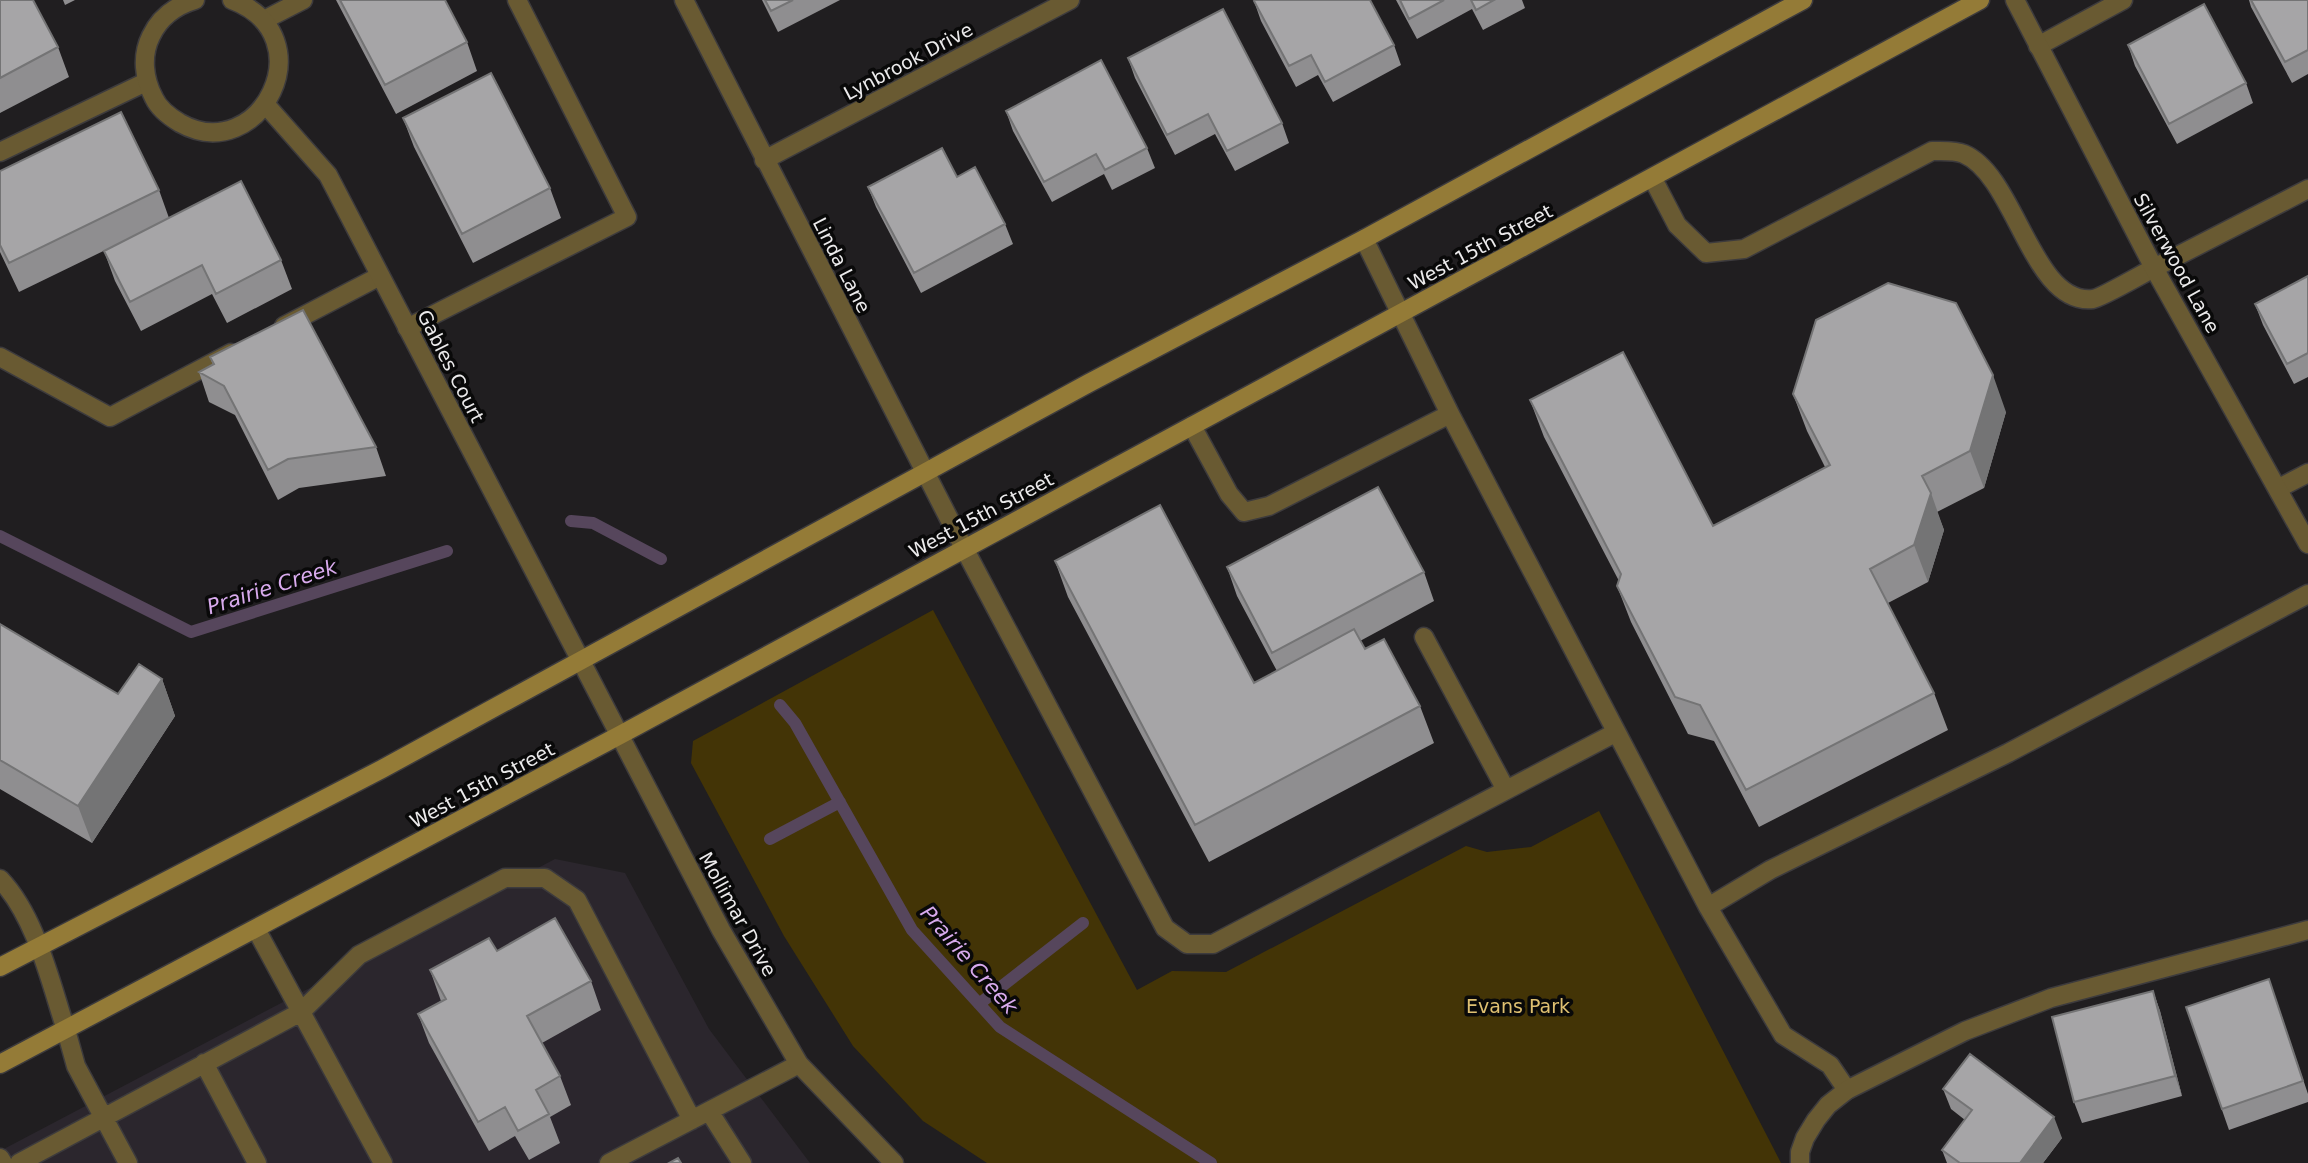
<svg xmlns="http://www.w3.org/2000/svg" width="2308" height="1163" viewBox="0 0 2308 1163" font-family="'DejaVu Sans',sans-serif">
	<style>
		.built { fill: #2b262d }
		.green { fill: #433406 }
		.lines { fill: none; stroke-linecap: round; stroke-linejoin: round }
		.stream { stroke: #56465c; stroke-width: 12 }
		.lane-casing { stroke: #3d3b3d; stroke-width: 21 }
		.street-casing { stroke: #3d3b3d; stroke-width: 21 }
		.secondary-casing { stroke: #3d3b3d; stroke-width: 21 }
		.lane { stroke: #695a32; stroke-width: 18 }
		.street { stroke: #695a32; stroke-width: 18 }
		.secondary { stroke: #947b37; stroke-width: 18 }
		.wall { fill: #8f8e90 }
		.shaded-wall { fill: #747475 }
		.building { fill: #a6a5a7; stroke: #747475; stroke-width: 2 }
		.labels { text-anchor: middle; stroke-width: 7; stroke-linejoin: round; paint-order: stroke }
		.street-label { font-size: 19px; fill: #ecebec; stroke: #090909 }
		.park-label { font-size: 19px; fill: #dfc071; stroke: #090909 }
		.water-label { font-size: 21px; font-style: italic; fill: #d8aaed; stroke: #090909 }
	</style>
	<rect width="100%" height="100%" fill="#201e20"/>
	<!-- built -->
	<path class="built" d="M555,859L625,873L709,1029L810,1163H0V1151Z"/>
	<!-- green -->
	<path class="green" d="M933,610L1137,990L1172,971L1226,972L1466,846L1487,852L1531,847L1599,811L1781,1163H987L923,1121L853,1046L784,936L691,763L693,741Z"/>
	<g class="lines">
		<!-- stream -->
		<path class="stream" d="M571,521L593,523L661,559
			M0,536L191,632L447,551
			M780,705L795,723L912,930L1000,1027L1211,1163
			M770,839L840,802
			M979,1004L1083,923"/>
		<defs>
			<path id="lane" d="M264,20L303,0
				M2038,46L2123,0
				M0,152L146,82
				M1653,179L1677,225L1706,253L1744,249L1932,151C1941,151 1955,150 1964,154C2016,176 2032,306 2093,299C2101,298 2144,273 2154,268
				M1364,239L1450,414L1708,907L1783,1035L1830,1065L1847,1090
				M284,326L380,276
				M407,328L627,217L517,0
				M0,357L110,417L231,353
				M1192,426L1229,494L1244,512L1269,506L1450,414
				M2279,488L2308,473
				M964,548L1165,928L1187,944H1213L1615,733
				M1424,637L1506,790
				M1708,907L1770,870L2008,753L2308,594
				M256,929L383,1163
				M66,1030L76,1066L128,1163
				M204,1063L257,1163
				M709,1111L742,1163
				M0,1158L3,1163
				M19,1163L301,1012L359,955L505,878H545L577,900L692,1120
				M609,1163L799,1064"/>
			<path id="street" d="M195,0C175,6 160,17 151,36C141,56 144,79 154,98C159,109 170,117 180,123C260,168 327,36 232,0
				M684,0L964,548
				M2015,0L2154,268L2308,544
				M266,105L328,175L721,930L799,1064L894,1163
				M764,160L1070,0
				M2154,268L2308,189
				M0,879C36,917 50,981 66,1030
				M1800,1163V1152L1805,1138L1816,1120L1828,1105L1847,1090L1965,1031L2051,998L2308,930"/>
			<path id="secondary" d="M0,967L382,769L1089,383L1364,239L1803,0
				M0,1064L620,735L1980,0"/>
		</defs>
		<!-- lane casing -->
		<use href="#lane" class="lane-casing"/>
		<!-- street casing -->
		<use href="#street" class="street-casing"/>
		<!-- secondary casing -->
		<use href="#secondary" class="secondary-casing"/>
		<!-- lane -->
		<use href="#lane" class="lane"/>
		<!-- street -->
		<use href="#street" class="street"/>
		<!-- secondary -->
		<use href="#secondary" class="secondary"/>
	</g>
	<!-- wall -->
	<path class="wall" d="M0,0L58,47L69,77L0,113Z
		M63,0H75L65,5Z
		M336,0H445L467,42L477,71L396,114Z
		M762,0H840L778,32Z
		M1396,0H1522L1525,8L1483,30L1472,9L1417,39Z
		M2249,0H2308V74L2292,83L2251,7Z
		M1254,1L1394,45L1401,65L1333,102L1318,75L1296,87L1261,21Z
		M2128,45L2246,83L2253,103L2177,144L2135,66Z
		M1128,58L1282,123L1289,143L1235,171L1215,134L1175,155L1135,78Z
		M1006,111L1147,148L1155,168L1112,190L1104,174L1052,202L1013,131Z
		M403,118L550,188L561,218L473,263L414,147Z
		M0,171L159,190L169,218L281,260L292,289L227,323L212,294L141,331L115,281L104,251L124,241L19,292L0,252Z
		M868,187L1005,224L1013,244L921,293L876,207Z
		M2308,276V377L2294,384L2263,325L2255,304Z
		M210,357L376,447L386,476L299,488L278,500L235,415L209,402L199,372L213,365Z
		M1793,394L2006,412L1984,488L1937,512L1944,530L1928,582L1888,603L1934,693L1948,730L1759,827L1714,741L1688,734L1631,622L1617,586L1619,581L1544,437L1530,400L1713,526L1825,467L1807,431Z
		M1055,561L1254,683L1277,671L1237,596L1227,567L1424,572L1434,601L1360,641L1365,649L1420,706L1434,743L1209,862L1068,597Z
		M0,624L118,694L162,679L175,716L92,843L0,789Z
		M497,951L591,981L601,1010L542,1043L560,1076L571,1105L550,1117L560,1143L529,1160L515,1136L489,1151L429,1043L418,1014L441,1001L430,970Z
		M2153,991L2160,1011L2182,1096L2082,1123L2074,1102Z
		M2276,999L2308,1094V1102L2229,1130L2186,1007Z
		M1943,1089L2062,1138L2043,1163H1947L1942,1150L1965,1120L1951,1109Z"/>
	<!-- shaded-wall -->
	<path class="shaded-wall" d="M1993,375L2006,412L1984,488L1970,451Z
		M1931,493L1944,530L1928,582L1914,545Z
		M162,679L175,716L92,843L78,806Z
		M2153,991L2160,1011L2182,1096L2175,1076Z
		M2054,1117L2062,1138L2043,1163H2020Z"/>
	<!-- building -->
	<path class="building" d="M0,0H33L58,47L0,78Z
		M340,0H445L467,42L385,85Z
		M765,0H793L771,11Z
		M1255,0H1370L1394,45L1325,82L1311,55L1289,66L1254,1Z
		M1400,0H1444L1409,19Z
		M1471,0H1494L1476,10Z
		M2251,0H2308V50L2285,62Z
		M2204,4L2246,83L2169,124L2128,45Z
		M1223,9L1282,123L1227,151L1208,114L1167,135L1128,58Z
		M1101,60L1147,148L1105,170L1096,154L1044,182L1006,111Z
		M491,73L550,188L462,234L403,118Z
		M121,112L159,190L9,263L0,245V171Z
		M942,148L957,177L975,167L1005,224L914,273L868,187Z
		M241,181L281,260L216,294L202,265L130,302L104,251Z
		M2308,276V353L2287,364L2255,304Z
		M1888,283L1956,303L1993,375L1970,451L1922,476L1931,493L1914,545L1870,569L1934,693L1746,790L1700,705L1675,697L1617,586L1621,574L1530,400L1623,352L1713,526L1830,465L1793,394L1816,320Z
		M303,310L376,447L288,459L268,470L224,386L199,372L214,364L210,357Z
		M1378,487L1424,572L1272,653L1227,567Z
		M1160,505L1254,683L1354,629L1365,649L1384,639L1420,706L1195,825L1055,561Z
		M0,624L118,694L139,664L162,679L78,806L0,760Z
		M555,918L591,981L527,1016L560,1076L536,1090L549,1114L518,1131L505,1107L478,1122L418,1014L446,999L430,970L489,938L497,951Z
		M2269,979L2303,1081L2222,1109L2186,1007Z
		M2153,991L2175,1076L2074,1102L2052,1017Z
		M1970,1054L2054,1117L2020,1163H1960L1942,1150L1972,1110L1943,1089Z
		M678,1158L681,1163H669Z"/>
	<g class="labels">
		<!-- street labels -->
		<g class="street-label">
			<text transform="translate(908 61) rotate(-28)" y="7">Lynbrook Drive</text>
			<text transform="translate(1480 247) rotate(-28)" y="7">West 15th Street</text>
			<text transform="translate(2177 263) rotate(61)" y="7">Silverwood Lane</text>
			<text transform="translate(842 265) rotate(63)" y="7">Linda Lane</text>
			<text transform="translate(451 366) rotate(63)" y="7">Gables Court</text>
			<text transform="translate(981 515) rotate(-28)" y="7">West 15th Street</text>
			<text transform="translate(482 785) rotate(-28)" y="7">West 15th Street</text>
			<text transform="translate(738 914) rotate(61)" y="7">Mollimar Drive</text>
		</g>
		<!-- park labels -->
		<g class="park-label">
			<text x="1518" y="1013">Evans Park</text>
		</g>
		<!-- water labels -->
		<g class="water-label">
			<text transform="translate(272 587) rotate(-18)" y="7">Prairie Creek</text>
			<text transform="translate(969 960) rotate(49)" y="7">Prairie Creek</text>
		</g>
	</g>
</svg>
